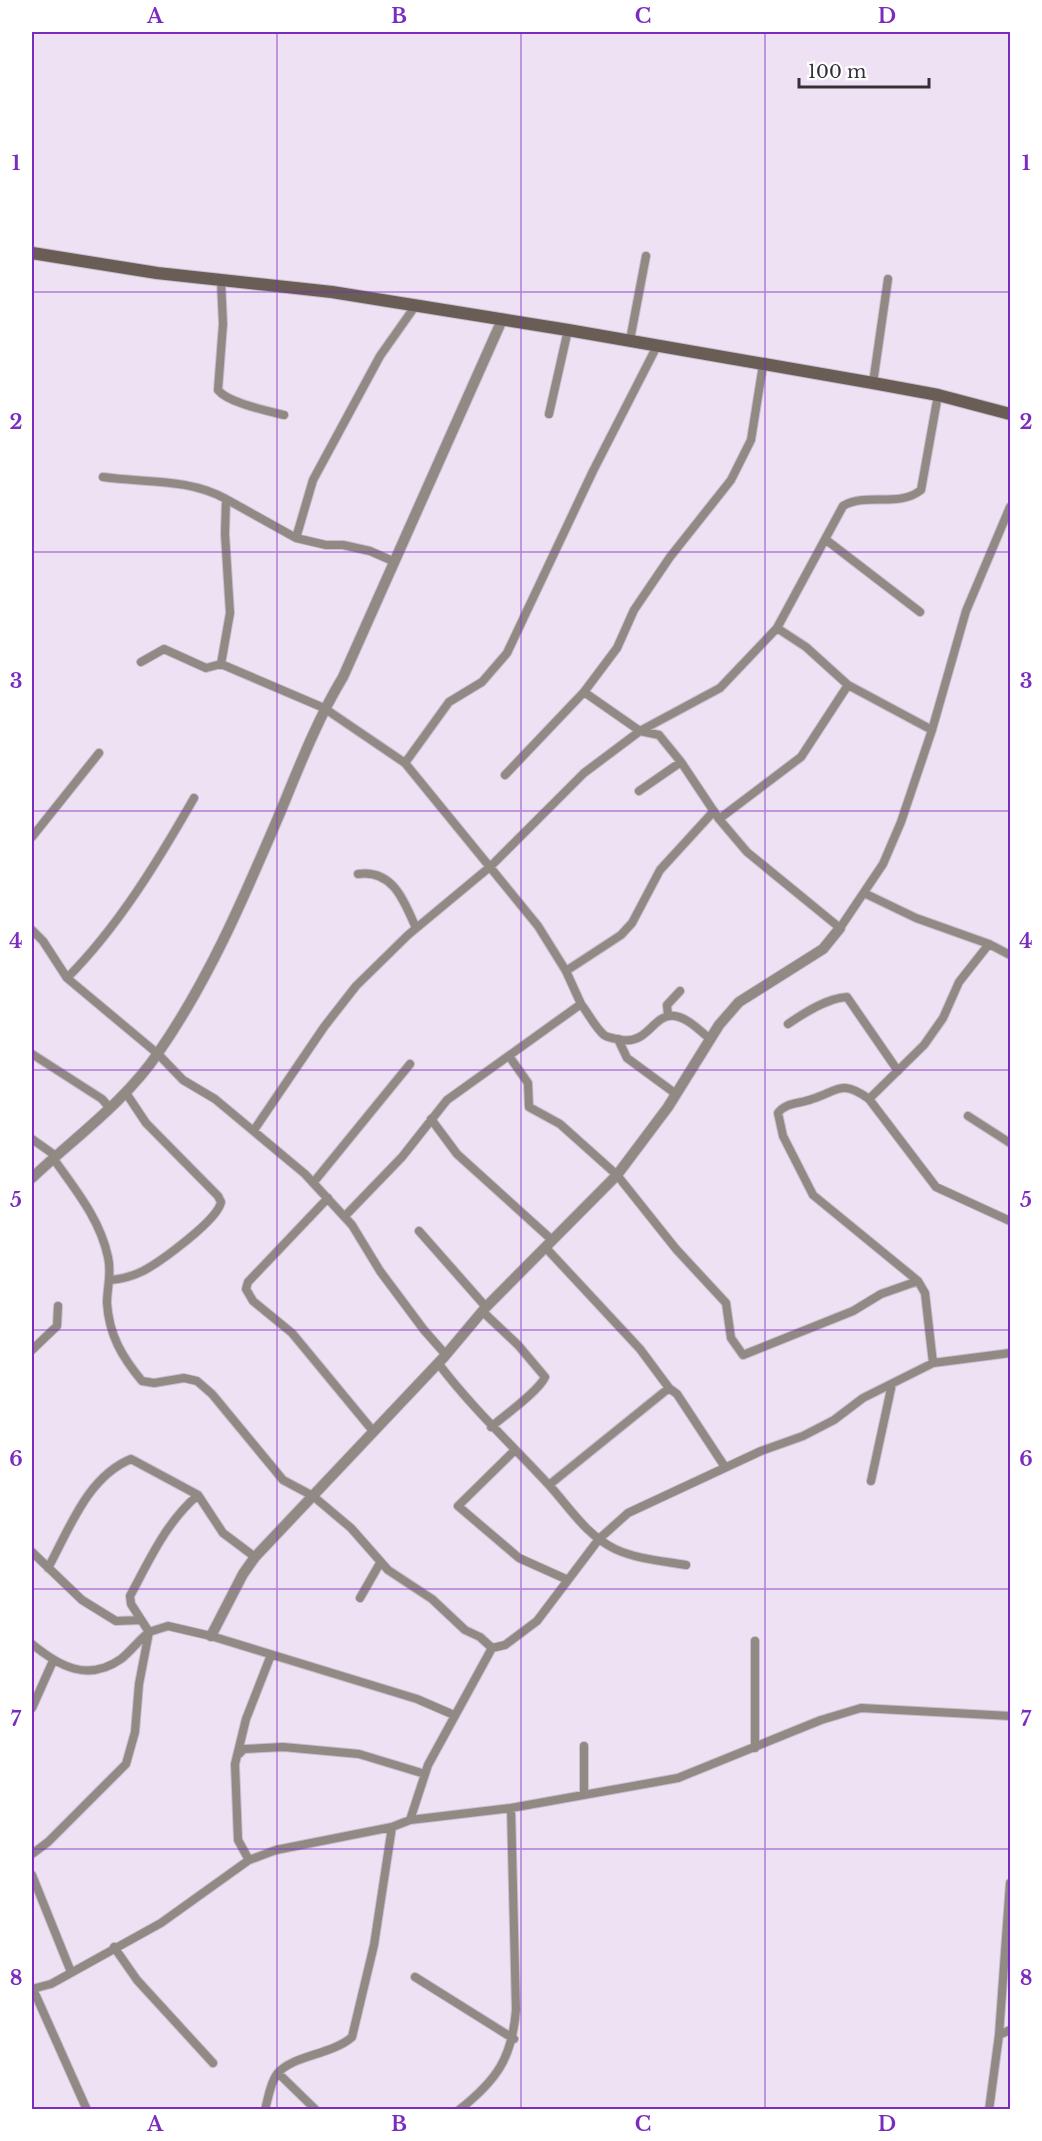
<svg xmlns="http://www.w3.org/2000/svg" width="1042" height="2141" viewBox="0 0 1042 2141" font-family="'Libre Baskerville',serif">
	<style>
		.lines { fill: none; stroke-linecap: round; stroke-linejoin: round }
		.minor-casing { stroke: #c9bece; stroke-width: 10 }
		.tertiary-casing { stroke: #c9bece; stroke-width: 12 }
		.secondary-casing { stroke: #c9bece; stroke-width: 14 }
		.minor { stroke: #918984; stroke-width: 8 }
		.tertiary { stroke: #918984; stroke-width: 10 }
		.secondary { stroke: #695d56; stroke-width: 12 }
		.grid { fill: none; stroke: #7b2cbf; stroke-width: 1.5; stroke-opacity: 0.55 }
		.neatline { fill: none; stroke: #7b2cbf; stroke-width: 2 }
		.grid-label { font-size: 20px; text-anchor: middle; font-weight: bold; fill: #7b2cbf }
	</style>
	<rect width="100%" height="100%" fill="#eee1f4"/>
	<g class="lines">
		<defs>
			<path id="minor" d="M221,281L223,324L218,390C228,403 268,411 284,415
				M630,340L646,256
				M873,383L888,279
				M549,414L568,330
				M103,477C145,483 188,478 226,499
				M296,538L313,480L380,356L416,305
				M825,539L920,612
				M777,628L806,647L848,685L932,730
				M141,662L164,649L206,668L221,664L324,708L405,763L538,926L566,971L581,1004L447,1100L402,1157L345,1216
				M221,664L230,613L225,534L226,499L296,538L326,545H343L370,551L395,562
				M584,692L640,731L659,735L681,762L719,819L747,852L840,928L883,864L901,822L932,730L966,611L1010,507
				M405,763L449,702L482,682L507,653L593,471L657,346
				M505,775L584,692L617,648L634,610L670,557L731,480L751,440L763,365
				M639,791L681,762
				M719,819L801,757L848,685
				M32,837L99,753
				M358,874C393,869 404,901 416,928
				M864,893L916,918L989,944L1010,955
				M32,930L43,941L67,978L158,1054L183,1080L215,1099L305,1174L352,1225L380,1271L424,1330L446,1355
				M566,971L621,935L632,923L660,870L714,811
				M67,978C118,927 158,861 194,798
				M581,1004C588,1013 595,1027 604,1035C608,1038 617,1039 622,1040C649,1044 653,1013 675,1016C688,1018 700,1031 710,1039
				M668,1016L667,1005L680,991
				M788,1024C804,1013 827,998 847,997L898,1071
				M618,1039L627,1058L676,1094
				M32,1054L102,1099L109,1107
				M509,1056L528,1083L529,1107L560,1124L617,1175L676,1249L726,1303L731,1338L743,1355L853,1311L881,1294L918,1281
				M869,1099L924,1045L943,1018L959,982L989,944
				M968,1116L1010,1143
				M431,1119L457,1154L552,1240
				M254,1130L324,1027L356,986L408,935L491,866L584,773L640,731L720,688L777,628L843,506C866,492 899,508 921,490L938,395
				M32,1139L56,1156
				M53,1158C75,1189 100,1219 108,1257C112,1274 107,1287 107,1303C109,1335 122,1357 142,1381L154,1383L184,1378L197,1381L212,1394L283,1480L313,1496L351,1528L388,1570L432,1599L465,1630L480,1637L492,1648
				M313,1183L410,1064
				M328,1198L248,1282L246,1289L253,1301L292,1333L373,1431
				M419,1231L486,1307
				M546,1248L640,1349L669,1388L677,1394L725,1467
				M111,1280C122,1279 133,1276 143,1271C160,1262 218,1220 221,1202L218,1196L146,1123L126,1093
				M482,1311L518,1345L545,1377C539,1391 505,1415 491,1427
				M32,1350L57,1326L58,1306
				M438,1363C472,1408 512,1445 549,1485C570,1508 586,1535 615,1549C636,1559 663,1561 686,1565
				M933,1363L925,1293L918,1281L813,1195L783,1136L778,1113C786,1102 800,1104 812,1099C838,1091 841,1079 869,1099L936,1187L1010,1221
				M514,1451L458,1506L519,1558L568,1580
				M871,1481L892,1384
				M549,1485L669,1388
				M198,1495C166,1522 149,1561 130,1596L131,1604L149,1632L168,1626L211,1636L417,1699L454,1715
				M32,1552L82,1600L116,1621L141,1620
				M48,1568C69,1530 87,1477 131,1459L198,1495L223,1533L255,1557
				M360,1598L380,1563
				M32,1644C60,1667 88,1682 121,1659C131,1651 139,1640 149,1632L139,1684L135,1732L126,1764L48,1842L32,1854
				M32,1708L53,1661
				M584,1746V1793
				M755,1748V1641
				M239,1754L244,1749L283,1747L359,1754L425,1774
				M410,1820L428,1765L492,1648L505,1645L537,1621L599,1539L628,1513L761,1451L803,1436L834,1420L863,1398L933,1363L1010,1353
				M249,1860L238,1840L235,1764L246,1719L271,1655
				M32,1875L71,1972
				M114,1947L137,1980L213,2063
				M415,1977L514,2039
				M32,1989L51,1984L161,1923L249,1860L276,1850L392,1827L410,1820L511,1808L678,1778L821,1720L861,1708L1010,1716
				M33,1989L87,2110
				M999,2035L1010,1883
				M278,2073L316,2110
				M265,2110C268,2099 270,2083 277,2074C292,2055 332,2055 352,2037L374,1945L392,1827
				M459,2110C497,2080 512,2058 516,2010L511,1808
				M989,2110L999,2035L1010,2030"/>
			<path id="tertiary" d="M32,1178C74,1138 125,1102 158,1053C209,980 245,895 280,813C299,767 317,720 343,677L502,320
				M211,1636L243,1574L255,1557L444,1357L486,1307L617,1175L668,1107L719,1025L739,1002L823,949L840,928"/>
			<path id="secondary" d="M32,253L157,273L332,292L568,330L873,383L938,395L1010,414"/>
		</defs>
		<!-- minor casing -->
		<use href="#minor" class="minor-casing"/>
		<!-- tertiary casing -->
		<use href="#tertiary" class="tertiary-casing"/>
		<!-- secondary casing -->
		<use href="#secondary" class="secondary-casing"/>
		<!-- minor -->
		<use href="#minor" class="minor"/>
		<!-- tertiary -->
		<use href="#tertiary" class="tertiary"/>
		<!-- secondary -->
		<use href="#secondary" class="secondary"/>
	</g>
	<!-- grid -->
	<path class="grid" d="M277,32V2110M521,32V2110M765,32V2110M32,292H1010M32,552H1010M32,811H1010M32,1070H1010M32,1330H1010M32,1589H1010M32,1849H1010"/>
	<!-- border -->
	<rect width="1042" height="2141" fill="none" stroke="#ffffff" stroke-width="66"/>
	<!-- scale -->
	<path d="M799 78v9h130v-9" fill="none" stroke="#353037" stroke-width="3"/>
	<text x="808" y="78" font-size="18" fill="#353037" stroke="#ffffff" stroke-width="4.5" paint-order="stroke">100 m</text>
	<rect x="33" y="33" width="976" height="2075" class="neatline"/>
	<g class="grid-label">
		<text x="155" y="23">A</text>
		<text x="399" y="23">B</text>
		<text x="643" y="23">C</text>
		<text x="887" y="23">D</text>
		<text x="16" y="170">1</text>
		<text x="1026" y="170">1</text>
		<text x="16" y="429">2</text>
		<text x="1026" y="429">2</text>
		<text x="16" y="688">3</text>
		<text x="1026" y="688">3</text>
		<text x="16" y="948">4</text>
		<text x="1026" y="948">4</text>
		<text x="16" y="1207">5</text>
		<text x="1026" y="1207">5</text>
		<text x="16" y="1466">6</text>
		<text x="1026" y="1466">6</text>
		<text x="16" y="1726">7</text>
		<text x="1026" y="1726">7</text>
		<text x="16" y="1985">8</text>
		<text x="1026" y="1985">8</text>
		<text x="155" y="2131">A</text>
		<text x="399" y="2131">B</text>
		<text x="643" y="2131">C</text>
		<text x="887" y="2131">D</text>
	</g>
</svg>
